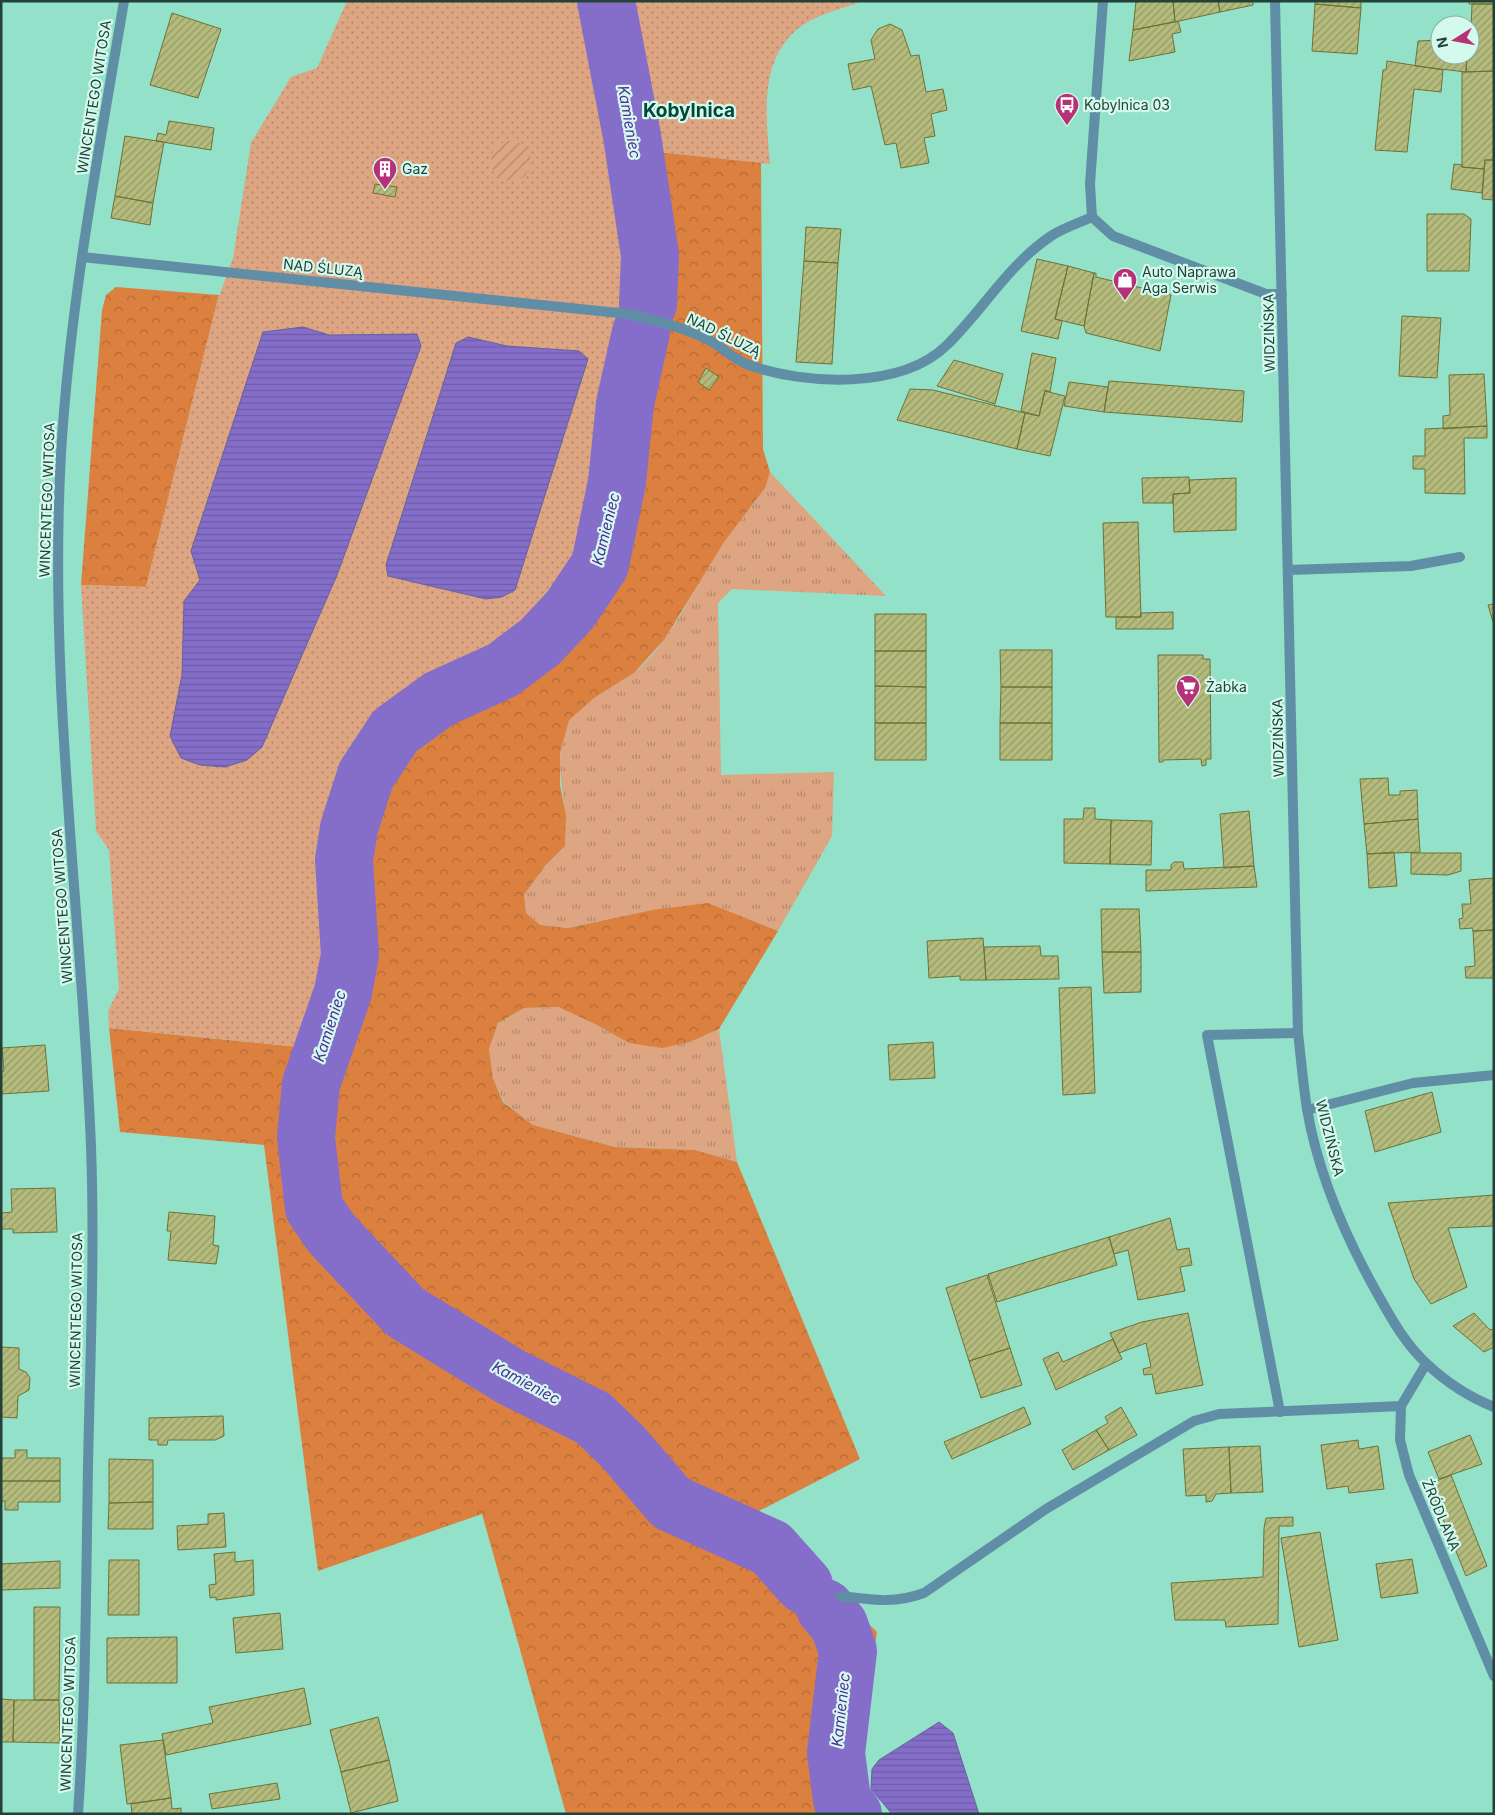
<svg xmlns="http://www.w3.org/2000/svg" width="1495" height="1815" viewBox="0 0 1495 1815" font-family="Inter,sans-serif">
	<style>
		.grass { fill: url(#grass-tufts) }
		.forest { fill: url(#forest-crowns) }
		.park { fill: url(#park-dots) }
		.garden { fill: url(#garden-furrows) }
		.water { fill: url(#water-rules); stroke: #67619e }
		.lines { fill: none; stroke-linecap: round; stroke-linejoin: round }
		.river { stroke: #856eca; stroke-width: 58 }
		.building { fill: url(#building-hatch); stroke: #6d7235 }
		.service { stroke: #618ea7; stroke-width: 10 }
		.minor { stroke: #618ea7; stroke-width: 10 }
		.tertiary { stroke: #618ea7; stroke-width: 10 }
		.labels { text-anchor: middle; stroke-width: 4.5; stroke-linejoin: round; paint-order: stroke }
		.street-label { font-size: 14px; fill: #224239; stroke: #d4f9ed }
		.poi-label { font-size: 14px; fill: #224239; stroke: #d4f9ed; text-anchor: start }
		.water-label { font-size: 15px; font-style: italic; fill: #502a98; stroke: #d4f9ed }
		.district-label { font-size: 19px; font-weight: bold; fill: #03483a; stroke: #d4f9ed }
	</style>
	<defs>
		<pattern id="grass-tufts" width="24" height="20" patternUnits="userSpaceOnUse" patternTransform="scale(1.25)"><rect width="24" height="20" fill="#dda581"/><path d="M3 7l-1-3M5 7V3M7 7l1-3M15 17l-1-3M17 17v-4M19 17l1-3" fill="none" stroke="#b3886b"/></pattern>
		<pattern id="forest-crowns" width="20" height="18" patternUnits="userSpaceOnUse" patternTransform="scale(1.25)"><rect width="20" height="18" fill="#dc8040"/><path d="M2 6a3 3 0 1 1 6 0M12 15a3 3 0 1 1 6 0" fill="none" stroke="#b26a37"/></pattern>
		<pattern id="park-dots" width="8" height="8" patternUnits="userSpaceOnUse" patternTransform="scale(1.25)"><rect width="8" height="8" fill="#dda581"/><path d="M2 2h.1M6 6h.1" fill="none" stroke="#b3886b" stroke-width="1.8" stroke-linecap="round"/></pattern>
		<pattern id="garden-furrows" width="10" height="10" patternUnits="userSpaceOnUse" patternTransform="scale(1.25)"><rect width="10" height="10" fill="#dda581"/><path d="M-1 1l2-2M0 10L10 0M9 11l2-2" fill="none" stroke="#b3886b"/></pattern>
		<pattern id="water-rules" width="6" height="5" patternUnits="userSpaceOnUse" patternTransform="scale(1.25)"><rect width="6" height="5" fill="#856eca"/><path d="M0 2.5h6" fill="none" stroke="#6c5ca5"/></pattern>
		<pattern id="building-hatch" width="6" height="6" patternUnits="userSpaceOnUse" patternTransform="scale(1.25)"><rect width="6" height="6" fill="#b5bb7c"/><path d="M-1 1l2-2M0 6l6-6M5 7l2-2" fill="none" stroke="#939a67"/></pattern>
	</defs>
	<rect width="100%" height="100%" fill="#93e1c9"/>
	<!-- grass -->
	<path class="grass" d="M770,472L886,596L732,589L718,603L721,775L834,772L832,836L778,931L746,920L652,910L568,928L540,925L526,913L524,895L545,866L565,846C565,836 566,825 565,815C562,780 554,758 568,722C575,704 619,685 635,672C675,638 694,584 724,541C740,518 762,499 770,472Z
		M558,1007L595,1024L629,1043L690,1042L719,1029L737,1162L695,1150L615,1147L533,1125L504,1102L493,1078L489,1048L498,1023L524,1008Z"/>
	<!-- forest -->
	<path class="forest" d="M628,149L761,162L763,449L770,472L765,488L724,542L664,640L634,673L594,698L569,720L560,753V785L566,816L565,846L545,866L524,895L526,913L540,925L568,928L652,910L708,903L778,931L719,1029L690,1042L662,1048L629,1043L595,1024L558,1007L524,1008L498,1023L489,1049L493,1078L503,1102L533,1125L615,1147L695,1150L737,1162L860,1459L755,1513L877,1632L857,1771L858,1792L875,1814H566L482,1514L318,1571L264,1145L120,1132L109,1028L310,1048L339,953L334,838L374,740L436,694L510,656L633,330L640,279Z
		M116,287L219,295L146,587L81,585L102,310L106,295Z"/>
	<!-- park -->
	<path class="park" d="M347,1H864C849,6 834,10 820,16C757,42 765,108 770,164L628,149L640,279L592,560L557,618L510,656L436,694L374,740L334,838L339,953L310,1048L109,1028L108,1011L119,989L109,850L96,831L81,585L146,587L217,302L233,258L251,143L291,77L317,68Z"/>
	<!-- garden -->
	<path class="garden" d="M491 161a20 20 0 1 1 40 0a20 20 0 1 1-40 0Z"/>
	<!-- water -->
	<path class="water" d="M303,327L329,335L417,334L421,346L337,575L262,747L247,760L225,767L200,765L181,758L170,736L182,675L184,601L200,580L191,551L263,332Z
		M468,337L507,346L579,351L588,359L515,590L502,597L486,599L388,576L386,565L456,343Z
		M939,1722L953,1733L979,1814H892L871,1789L872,1769L879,1760Z"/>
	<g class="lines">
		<!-- river -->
		<path class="river" d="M606,1L632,136L650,255L648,304
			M641,332L625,404L617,482L600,565L570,610L540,642L503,670L439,699L395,731L366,775L349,828L344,860L350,955L343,992L311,1084L306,1137L314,1208L331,1233L405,1312L511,1377L593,1418L623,1447L671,1503L771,1548L804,1585
			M825,1608L839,1625L848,1651L836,1753L842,1800L853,1814"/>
	</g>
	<!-- building -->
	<path class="building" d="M1136,1H1173L1175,22L1133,30Z
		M1173,1H1218L1220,12L1175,22Z
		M1218,1H1253V5L1220,12Z
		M1315,1H1361V8L1315,4Z
		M1469,1H1494V4H1469Z
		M1315,4L1361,8L1357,54L1312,51Z
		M1472,4H1494V71L1466,72L1467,55H1470Z
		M172,13L221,29L198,98L150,85Z
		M1178,21L1181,32L1172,34L1175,52L1129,61L1133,30Z
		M890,24L902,30L911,56L919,55L926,92L943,89L947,110L931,114L935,136L924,138L929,163L901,168L896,143L885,145L871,86L853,90L848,64L875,59L871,40L878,29Z
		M1440,40V55H1467L1466,72L1415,66L1418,41Z
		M1387,61L1443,70L1441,92L1414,89L1407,152L1375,150L1383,70H1386Z
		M1494,71V160H1485L1484,169L1462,167V72Z
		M169,121L214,128L211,150L156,141L158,133L166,135Z
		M125,136L164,142L153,203L115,196Z
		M1485,160H1494V200L1482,199Z
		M1454,164L1462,165V167L1484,169L1482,193L1451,189Z
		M375,184L397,187L395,197L373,193Z
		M115,196L153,203L150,225L111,218Z
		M1427,214H1464L1471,219L1469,271H1427Z
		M806,227L841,229L838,263L804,261Z
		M1037,259L1068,266L1055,319L1062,321L1058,339L1021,331Z
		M804,261L838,263L832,364L796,362Z
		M1068,266L1094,273L1084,326L1055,319Z
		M1094,273H1096V277L1171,295L1160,351L1086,333L1084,326Z
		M1402,316L1441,318L1437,378L1399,376Z
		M1032,353L1056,358L1050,392L1045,390L1039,416L1021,411Z
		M954,360L1003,374L995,404L937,386Z
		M706,368L719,377L709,390L698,382Z
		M1484,374L1487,426L1443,429V416L1450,415L1449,375Z
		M1109,381L1244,391L1242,422L1104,412Z
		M1069,382L1108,387L1104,412L1064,406Z
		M910,389L933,390L1025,413L1017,449L897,420Z
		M1045,391L1065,396L1050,456L1017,449L1025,413L1039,416Z
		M1487,426V438H1464L1465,494L1425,493V469H1413V456H1425V429Z
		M1189,477L1190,493L1173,494V503H1143L1142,478Z
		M1236,478V530L1174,532L1173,494L1190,493L1189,480Z
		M1138,522L1141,617H1106L1103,523Z
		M1494,604V625L1488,605Z
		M1173,612V629H1116V617H1141V613Z
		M875,614H926V651H875Z
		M1000,650H1052V687H1001Z
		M875,651H926V687L875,686Z
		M1158,655H1203V659H1210L1211,759H1206V765L1202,766L1201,759L1163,760V762H1159Z
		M875,686L926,687V723H875Z
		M1001,687H1052V723H1000Z
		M875,723H926V760H875Z
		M1000,723H1052V760H1000Z
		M1388,778L1389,795H1400V791L1417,790L1418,819L1364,824L1360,779Z
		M1084,808H1095V819L1111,820L1110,864L1064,863V819H1083Z
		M1249,811L1254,866L1224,868L1220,814Z
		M1418,819L1420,852L1367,854L1364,824Z
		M1111,820L1152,821L1151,865L1110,864Z
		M1394,852L1397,886L1369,888L1367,854Z
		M1411,853H1461V871L1448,875L1411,874Z
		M1174,862H1183L1184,869L1254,866L1257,887L1146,891V870H1171V865Z
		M1494,878V930L1473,931L1472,928L1460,929L1459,919L1463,918L1462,904H1471L1469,880Z
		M1101,909H1139L1141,952H1102Z
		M1494,930V978H1466L1465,967L1475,966L1473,931Z
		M983,938L986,980H960V976L929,978L927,941Z
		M1040,946L1041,956H1058L1059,979L986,980L984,947Z
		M1102,952H1141V992L1104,993Z
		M1091,987L1095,1093L1063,1095L1059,988Z
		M933,1042L935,1078L890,1080L888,1045Z
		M45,1045L49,1091L1,1094V1071H4L2,1048Z
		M1432,1092L1441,1132L1375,1152L1365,1111Z
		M55,1188L57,1232L13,1233V1229H1V1213L12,1212L11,1189Z
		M1494,1195V1226L1448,1228L1467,1287L1431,1304L1414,1279L1388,1203Z
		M169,1212L215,1216L213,1245L219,1246L216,1264L168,1260L171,1231H167Z
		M1170,1218L1177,1250L1189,1248L1192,1265L1180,1267L1185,1291L1138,1300L1128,1250L1114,1254L1109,1237Z
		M1109,1237L1117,1265L997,1302L988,1274Z
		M987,1275L1010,1348L969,1361L946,1288Z
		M1188,1313L1203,1385L1156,1394L1152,1374L1144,1375L1143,1369L1151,1367L1146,1343L1119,1353L1110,1333L1142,1322Z
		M1474,1313L1490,1330L1494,1329V1347L1484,1352L1453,1326Z
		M1113,1339L1122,1359L1056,1390L1043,1359L1058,1352L1063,1362Z
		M1,1347L19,1348V1369L26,1372L30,1378L29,1390L18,1396L17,1418L1,1417Z
		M1010,1348L1022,1385L981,1398L969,1361Z
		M1024,1407L1031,1424L952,1459L944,1442Z
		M1121,1407L1137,1435L1109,1450L1096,1430L1108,1423L1105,1417Z
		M223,1416L224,1436L215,1440H168L167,1445H158V1440H149V1418Z
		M1096,1430L1109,1450L1073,1470L1062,1450Z
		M1470,1435L1482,1464L1439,1479L1428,1452Z
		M1358,1440L1359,1449L1378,1446L1384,1489L1349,1493L1348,1486L1327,1489L1321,1445Z
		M1260,1446L1263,1492L1231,1493L1229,1447Z
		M1229,1447L1231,1493L1216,1494L1212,1501L1206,1502V1495L1186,1496L1183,1449Z
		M15,1450H27V1458H60V1481H1V1458H15Z
		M109,1459L153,1460V1502L109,1503Z
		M1451,1475L1487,1566L1466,1576L1429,1484Z
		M1,1481H60V1502H18V1510H5V1501H1Z
		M153,1502V1529H108L109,1503Z
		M224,1513L226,1547L178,1550L177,1526L208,1524V1514Z
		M1293,1517V1526H1279L1278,1624L1226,1627L1225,1620H1175L1171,1583L1263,1577L1264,1528L1266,1518Z
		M1320,1532L1338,1640L1299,1647L1281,1538Z
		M235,1552V1562L253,1560L254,1595L216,1600V1597L210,1598L209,1585L216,1584L214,1554Z
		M1412,1559L1418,1593L1381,1598L1376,1564Z
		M109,1560H139V1615H108Z
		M60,1561V1588L1,1590V1564Z
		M34,1607H60L59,1700H34Z
		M280,1613L283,1649L236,1653L233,1618Z
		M177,1637V1683H107V1638Z
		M304,1688L311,1724L166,1755L162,1734L213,1723L209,1707Z
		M1,1699L14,1700L13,1742H1Z
		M14,1700H59L60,1743L13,1742Z
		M378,1717L389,1760L341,1772L330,1730Z
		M163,1740L171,1798L127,1804L120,1745Z
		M389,1760L398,1801L351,1813L341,1772Z
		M277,1783L280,1799L212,1809L209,1794Z
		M171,1798L172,1809L181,1808V1814H132L131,1804Z"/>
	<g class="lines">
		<!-- service -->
		<path class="service" d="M1307,1110L1413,1083L1494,1075
			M1280,1412L1207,1035L1298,1033"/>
		<!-- minor -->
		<path class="minor" d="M1275,1L1298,1033C1301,1058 1303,1084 1307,1109C1318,1174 1345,1236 1377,1293C1391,1318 1405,1344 1427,1364C1446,1382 1469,1397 1494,1407
			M1092,217L1090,184L1103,1
			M1092,217L1113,236L1266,294H1282
			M82,257L628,314C655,320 683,327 707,339C721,346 734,360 749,365C805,385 901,390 947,345C983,310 1008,265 1051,236C1063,228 1079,223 1092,217
			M1288,570L1411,566L1460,557
			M1426,1364L1401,1406L1400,1440L1409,1475L1494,1676
			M841,1596C873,1600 893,1604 924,1593L1046,1509L1194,1421L1219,1414L1401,1406"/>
		<!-- tertiary -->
		<path class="tertiary" d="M78,1814C86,1698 86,1582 88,1467C90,1360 95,1253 91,1147C82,916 48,685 61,454C70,301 99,151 124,1"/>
	</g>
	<!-- icons -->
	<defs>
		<symbol id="bus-pin" viewBox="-11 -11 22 30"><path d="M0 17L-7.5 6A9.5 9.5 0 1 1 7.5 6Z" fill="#b63177" stroke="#d4f9ed"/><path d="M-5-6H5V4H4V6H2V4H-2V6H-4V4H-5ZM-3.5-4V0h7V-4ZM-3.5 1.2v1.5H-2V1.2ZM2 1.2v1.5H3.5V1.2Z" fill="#fff"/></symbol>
		<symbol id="building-pin" viewBox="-11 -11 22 30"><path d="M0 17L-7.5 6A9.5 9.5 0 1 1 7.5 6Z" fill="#b63177" stroke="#d4f9ed"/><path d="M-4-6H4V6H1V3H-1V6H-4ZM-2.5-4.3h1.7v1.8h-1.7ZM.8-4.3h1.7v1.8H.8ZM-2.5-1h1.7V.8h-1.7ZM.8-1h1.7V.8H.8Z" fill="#fff"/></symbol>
		<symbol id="shop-pin" viewBox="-11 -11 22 30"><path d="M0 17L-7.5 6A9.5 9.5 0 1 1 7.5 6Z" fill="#b63177" stroke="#d4f9ed"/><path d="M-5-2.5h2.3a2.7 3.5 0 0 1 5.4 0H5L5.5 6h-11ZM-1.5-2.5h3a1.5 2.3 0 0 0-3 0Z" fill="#fff"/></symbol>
		<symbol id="supermarket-pin" viewBox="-11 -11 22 30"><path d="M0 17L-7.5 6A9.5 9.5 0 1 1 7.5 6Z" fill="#b63177" stroke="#d4f9ed"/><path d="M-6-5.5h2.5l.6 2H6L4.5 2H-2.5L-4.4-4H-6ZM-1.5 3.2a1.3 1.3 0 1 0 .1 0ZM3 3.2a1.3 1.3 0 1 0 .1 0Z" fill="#fff"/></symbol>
	</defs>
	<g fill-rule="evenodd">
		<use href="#bus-pin" x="1053" y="91" width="28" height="38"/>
		<use href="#building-pin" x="371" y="155" width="28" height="38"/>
		<use href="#shop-pin" x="1111" y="266" width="28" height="38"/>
		<use href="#supermarket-pin" x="1174" y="673" width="28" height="38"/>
	</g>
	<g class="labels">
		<!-- street labels -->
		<g class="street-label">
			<text transform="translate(94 97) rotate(-81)" y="5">WINCENTEGO WITOSA</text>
			<text transform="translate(323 268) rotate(6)" y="5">NAD ŚLUZĄ</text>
			<text transform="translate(1269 333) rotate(-91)" y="5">WIDZIŃSKA</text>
			<text transform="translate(724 335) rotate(26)" y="5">NAD ŚLUZĄ</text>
			<text transform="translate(47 500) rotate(-88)" y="5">WINCENTEGO WITOSA</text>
			<text transform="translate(1278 738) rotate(-91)" y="5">WIDZIŃSKA</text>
			<text transform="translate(62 906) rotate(-94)" y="5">WINCENTEGO WITOSA</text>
			<text transform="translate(1330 1138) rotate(76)" y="5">WIDZIŃSKA</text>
			<text transform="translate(76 1310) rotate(-89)" y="5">WINCENTEGO WITOSA</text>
			<text transform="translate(1441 1515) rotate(67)" y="5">ŹRÓDLANA</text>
			<text transform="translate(68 1714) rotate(-88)" y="5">WINCENTEGO WITOSA</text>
		</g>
		<!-- poi labels -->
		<g class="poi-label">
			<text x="1084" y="110">Kobylnica 03</text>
			<text x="402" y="174">Gaz</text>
			<text x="1142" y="277">Auto Naprawa<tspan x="1142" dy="16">Aga Serwis</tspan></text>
			<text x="1206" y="692">Żabka</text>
		</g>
		<!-- water labels -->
		<g class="water-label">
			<text transform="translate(629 122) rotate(80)" y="5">Kamieniec</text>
			<text transform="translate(606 529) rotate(-76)" y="5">Kamieniec</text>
			<text transform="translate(330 1026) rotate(-72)" y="5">Kamieniec</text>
			<text transform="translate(526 1383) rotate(28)" y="5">Kamieniec</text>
			<text transform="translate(841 1710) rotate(-84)" y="5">Kamieniec</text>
		</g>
		<!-- district labels -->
		<g class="district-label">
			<text x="689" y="117">Kobylnica</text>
		</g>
	</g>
	<!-- border -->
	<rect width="1495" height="1815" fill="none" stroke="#224239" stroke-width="5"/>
	<!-- north arrow -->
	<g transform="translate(1455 40) rotate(259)"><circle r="24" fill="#d4f9ed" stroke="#8db0a5"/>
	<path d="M0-4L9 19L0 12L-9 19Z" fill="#b63177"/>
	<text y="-8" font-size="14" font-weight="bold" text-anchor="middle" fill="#224239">N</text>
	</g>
</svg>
